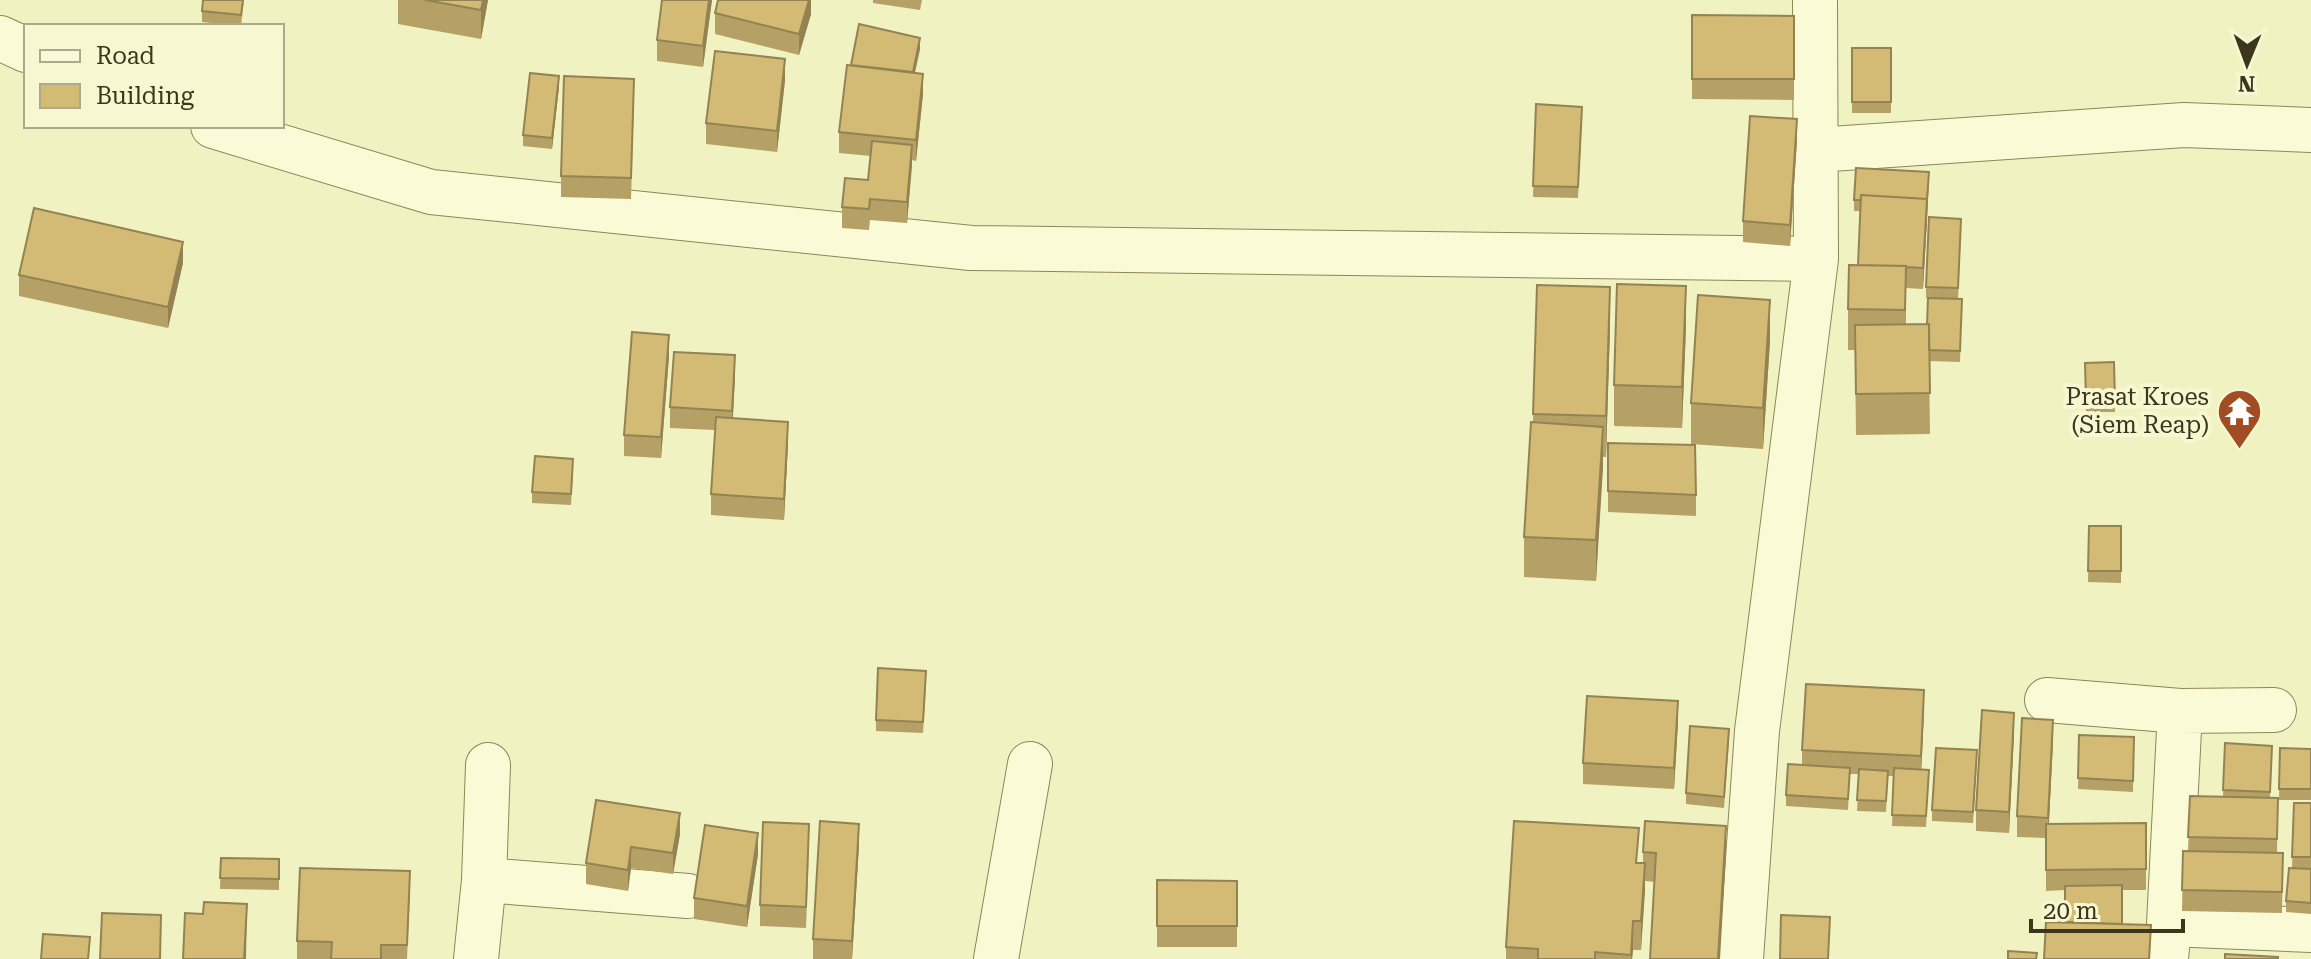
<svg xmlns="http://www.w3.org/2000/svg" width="2311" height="959" viewBox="0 0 2311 959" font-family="'Roboto Serif',serif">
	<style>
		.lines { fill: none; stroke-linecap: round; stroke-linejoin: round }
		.street-casing { stroke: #8d8657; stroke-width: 46 }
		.street { stroke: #fafbd6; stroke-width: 44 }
		.wall { fill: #b5a165 }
		.shaded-wall { fill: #948352 }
		.building { fill: #d3bb75; stroke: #948352; stroke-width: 2 }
		.labels { text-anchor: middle; stroke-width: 8; stroke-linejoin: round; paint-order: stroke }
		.poi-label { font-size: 24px; fill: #3c361d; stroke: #f7f8d2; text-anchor: end }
	</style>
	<rect width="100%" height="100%" fill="#f0f2c2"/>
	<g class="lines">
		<defs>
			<path id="street" d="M0,38L26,50
				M213,126L431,192L971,248L1816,259
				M1816,150L2184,125L2311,130
				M2047,700L2180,711L2274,710
				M484,880L488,765
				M2169,924L2180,711
				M476,959L484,880L688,896
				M996,959L1030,764
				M1741,959L1757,731L1816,259L1815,0
				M2166,959L2169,924L2311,930"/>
		</defs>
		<!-- street casing -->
		<use href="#street" class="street-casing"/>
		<!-- street -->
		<use href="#street" class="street"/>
	</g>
	<!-- wall -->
	<path class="wall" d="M244,0L241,26L202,22V11Z
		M398,0H488L481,39L398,24Z
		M712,0L703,67L657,61V40Z
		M811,0V14L799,55L715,34V13Z
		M873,0H922L920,10L873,3Z
		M1692,15L1794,16V100L1692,99Z
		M1852,48H1891V113H1852Z
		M920,49L915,73L923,94L916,161L912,160L907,223L870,220L869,230L842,228V207L868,180L871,156L839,153V132L851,66Z
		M785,80L777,152L706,144V123Z
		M559,87L552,149L523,146V135Z
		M634,100L631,199L561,197V176Z
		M1536,104L1582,118L1578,198L1533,197Z
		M1797,140L1790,246L1743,242V221Z
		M1929,183L1923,289L1906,288V324H1927L1951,299L1926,298V287L1961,230L1958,299H1962L1960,362L1929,361L1930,434L1856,435L1855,350H1848V309L1858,265L1860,211H1854V200Z
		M183,263L168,328L19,296V275Z
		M1537,285L1610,327L1606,457H1603L1596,581L1524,577V537L1533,422Z
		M1686,327L1682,428L1614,426V385Z
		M1770,341L1763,449L1691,444V403Z
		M669,356L661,458L624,456V435Z
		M2114,362L2115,412H2086L2085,363Z
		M735,376L733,418L788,443L784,520L711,515V494L715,430L670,428V407Z
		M1608,443L1696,495V516L1608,512Z
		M573,470L571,505L532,503V492Z
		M2089,526H2121V583L2088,582Z
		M926,682L923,733L876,731V720Z
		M1924,711L1921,770H1929L1926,827L1892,826L1894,776H1888L1886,812L1857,811L1859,774H1850L1848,810L1786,806V795L1802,765V750Z
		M1678,722L1674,789L1583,784V763Z
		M2014,734L2009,833L1976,831V810Z
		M2079,735L2134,737L2133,792L2078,789Z
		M1729,740L1724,808L1686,804V793Z
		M2053,741L2049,824L2146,823V890H2122V924L2151,925L2150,959H2044L2065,922V890L2046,891V838L2017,837V816Z
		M2225,743L2272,746L2270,798H2278L2277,853H2283L2282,913L2182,911L2183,851H2188L2190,796L2223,797Z
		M2280,748L2311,749V800H2279Z
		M1977,762L1973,823L1932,821V810Z
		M596,800L680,834L673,874L631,868L628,891L586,884V863Z
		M2294,803H2311V868H2294L2311,869V914L2286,912V901L2292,868Z
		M809,845L806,928L760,926V905Z
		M859,845L852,959H813V939Z
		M1643,852L1726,855L1655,882L1645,881L1641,950H1633L1632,959H1506V947L1638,863H1643Z
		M758,854L747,927L694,919V898Z
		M221,858L279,859V890L220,889Z
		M1157,880L1237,881V947H1157Z
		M410,892L407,959H297V941Z"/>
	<!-- shaded-wall -->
	<path class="shaded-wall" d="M483,0H488L481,39V10Z
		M709,0H712L703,67V46Z
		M809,0H811V14L799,55V34Z
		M920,38V49L911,89V78Z
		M785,59V80L777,152V131Z
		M923,74V94L916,161V140Z
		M559,76V87L552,149V138Z
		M1797,119V140L1790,246V225Z
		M912,145V166L907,223V202Z
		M1929,172L1927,220L1923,289V268Z
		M183,242V263L168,328V307Z
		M1686,286V327L1682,428V387Z
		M1610,287V327L1606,457V416Z
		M1770,300V341L1763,449V408Z
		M669,335V356L661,458V437Z
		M735,355V376L732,431V411Z
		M788,422V443L784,520V499Z
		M1603,427V468L1596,581V540Z
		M1924,690V711L1921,777V756Z
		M1678,701V722L1674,789V768Z
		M2014,713V734L2009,833V812Z
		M2053,720V741L2048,838V818Z
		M680,813V834L673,874V853Z
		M859,824V845L852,959V941Z
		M1726,826V855L1720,959H1718Z
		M758,833V854L747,927V906Z
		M631,847V868L628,891V870Z
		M1645,863V892L1641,950V921Z
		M247,904L246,959H244Z
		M1633,921V950L1632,959H1631Z"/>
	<!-- building -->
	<path class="building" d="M203,0H243L241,15L202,11Z
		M425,0H483L481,10Z
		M662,0H709L703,46L657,40Z
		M718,0H809L799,34L715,13Z
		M1692,15L1794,16V79H1692Z
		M859,24L920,38L913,72L851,65Z
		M1852,48H1891V102H1852Z
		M715,51L785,59L777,131L706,123Z
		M847,65L923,74L916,140L839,132Z
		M530,73L559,76L552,138L523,135Z
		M564,76L634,79L631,178L561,176Z
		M1536,104L1582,107L1578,187L1533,186Z
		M1750,116L1797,119L1790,225L1743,221Z
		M872,141L912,145L907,202L870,199L869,209L842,207L845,178L868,180Z
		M1856,168L1929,172L1927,199L1861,195V200H1854Z
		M1861,195L1927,199L1923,268L1906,267V266L1858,265Z
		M34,208L183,242L168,307L19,275Z
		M1929,217L1961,219L1958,288L1926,287Z
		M1849,265L1906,266L1905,310L1848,309Z
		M1617,284L1686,286L1682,387L1614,385Z
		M1537,285L1610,287L1606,416L1533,414Z
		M1698,295L1770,300L1763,408L1691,403Z
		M1928,298L1962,299L1960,351L1929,350V324H1927Z
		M1929,324L1930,393L1856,394L1855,325Z
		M632,332L669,335L661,437L624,435Z
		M674,352L735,355L732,411L670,407Z
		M2114,362L2115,401H2086L2085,363Z
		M716,417L788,422L784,499L711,494Z
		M1531,422L1603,427L1596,540L1524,537Z
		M1608,443L1695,445L1696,495L1608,491Z
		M535,456L573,459L571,494L532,492Z
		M2089,526H2121V571H2088Z
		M878,668L926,671L923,722L876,720Z
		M1806,684L1924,690L1921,756L1802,750Z
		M1587,696L1678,701L1674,768L1583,763Z
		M1982,710L2014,713L2009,812L1976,810Z
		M2022,718L2053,720L2048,818L2017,816Z
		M1690,726L1729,729L1724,797L1686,793Z
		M2079,735L2134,737L2133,781L2078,778Z
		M2225,743L2272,746L2270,792L2223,790Z
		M1936,748L1977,750L1973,812L1932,810Z
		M2280,748L2311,749V789H2279Z
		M1788,764L1850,768L1848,799L1786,795Z
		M1894,768L1929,770L1926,816L1892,815Z
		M1859,769L1888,771L1886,801L1857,800Z
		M2190,796L2278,798L2277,839L2188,837Z
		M596,800L680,813L673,853L631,847L628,870L586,863Z
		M2294,803H2311V857H2292Z
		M820,821L859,824L852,941L813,939Z
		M1514,821L1639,828L1636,863H1645L1641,921H1633L1631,955L1595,952V959H1538V949L1506,947Z
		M1645,821L1726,826L1718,959H1650L1656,853L1643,852Z
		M763,822L809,824L806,907L760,905Z
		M2146,823V869L2046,870V824Z
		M705,825L758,833L747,906L694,898Z
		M2183,851L2283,853L2282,892L2182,890Z
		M221,858L279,859V879L220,878Z
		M300,868L410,871L407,945H381V959H331L332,942L297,941Z
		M2289,868L2311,869V903L2286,901Z
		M1157,880L1237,881V926H1157Z
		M2122,885V924L2065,922V886Z
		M204,902L247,904L244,959H183L185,913L203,914Z
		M102,913L161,915L160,959H100Z
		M1781,915L1830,917L1828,959H1780Z
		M2046,922L2151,925L2149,959H2044Z
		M43,934L90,937L88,959H41Z
		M2008,951L2037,953L2036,959H2008Z
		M2225,954L2278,957V959H2225Z"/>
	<!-- icons -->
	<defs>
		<symbol id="temple-pin" viewBox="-11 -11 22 30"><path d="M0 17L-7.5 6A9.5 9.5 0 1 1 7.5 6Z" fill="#a14c22" stroke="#f7f8d2"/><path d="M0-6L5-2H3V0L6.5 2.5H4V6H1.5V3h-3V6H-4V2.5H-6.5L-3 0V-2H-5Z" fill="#fff"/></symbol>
	</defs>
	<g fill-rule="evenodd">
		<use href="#temple-pin" x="2214" y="386" width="51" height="69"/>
	</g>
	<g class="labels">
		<!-- poi labels -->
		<g class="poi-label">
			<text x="2209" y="405">Prasat Kroes<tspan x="2209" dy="28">(Siem Reap)</tspan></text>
		</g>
	</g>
	<!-- legend -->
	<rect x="24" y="24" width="260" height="104" fill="#f7f8d2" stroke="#acaa8a" stroke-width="2"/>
	<rect x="40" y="50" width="40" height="12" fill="#fafbd6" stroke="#acaa8a" stroke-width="2"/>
	<text x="96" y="64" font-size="24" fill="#3c361d">Road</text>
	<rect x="40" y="84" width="40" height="24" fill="#d3bb75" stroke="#acaa8a" stroke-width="2"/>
	<text x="96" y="104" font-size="24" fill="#3c361d">Building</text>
	<!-- north arrow -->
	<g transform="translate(2247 64) rotate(181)" stroke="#f7f8d2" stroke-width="6" paint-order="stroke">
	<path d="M0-6L14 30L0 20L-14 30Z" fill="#3c361d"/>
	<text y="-12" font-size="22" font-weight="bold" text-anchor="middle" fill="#3c361d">N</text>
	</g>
	<!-- scale -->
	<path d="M2031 919v12h152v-12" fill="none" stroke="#3c361d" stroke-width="4"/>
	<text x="2043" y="919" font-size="24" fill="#3c361d" stroke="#f7f8d2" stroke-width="6" paint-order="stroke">20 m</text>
</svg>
